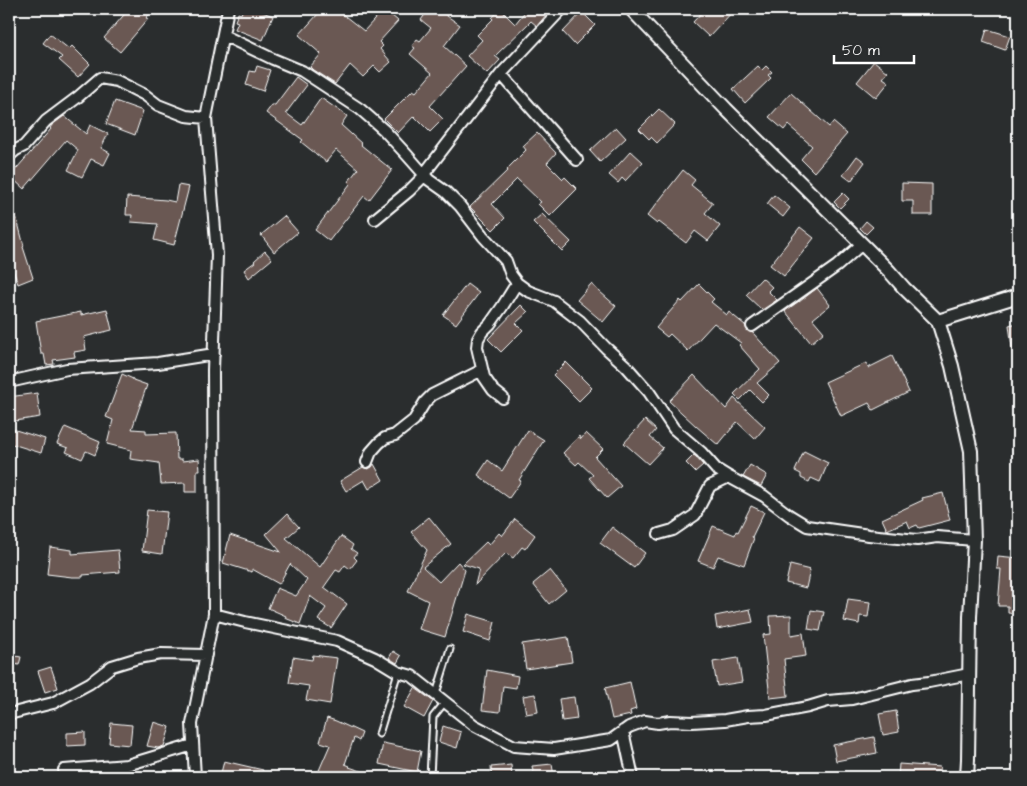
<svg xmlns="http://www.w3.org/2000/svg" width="1027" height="786" viewBox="0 0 1027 786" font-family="'Architects Daughter',sans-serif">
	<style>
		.building { fill: #6a5952; stroke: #fff }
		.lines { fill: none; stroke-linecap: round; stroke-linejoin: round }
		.service-casing { stroke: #fff; stroke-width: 9 }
		.minor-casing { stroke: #fff; stroke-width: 14 }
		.tertiary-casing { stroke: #fff; stroke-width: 16 }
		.service { stroke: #2a2d2e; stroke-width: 5 }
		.minor { stroke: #2a2d2e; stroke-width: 10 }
		.tertiary { stroke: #2a2d2e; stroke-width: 12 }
	</style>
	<rect width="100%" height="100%" fill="#2a2d2e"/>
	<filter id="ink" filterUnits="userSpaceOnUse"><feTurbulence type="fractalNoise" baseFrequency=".02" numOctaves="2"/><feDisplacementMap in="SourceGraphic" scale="10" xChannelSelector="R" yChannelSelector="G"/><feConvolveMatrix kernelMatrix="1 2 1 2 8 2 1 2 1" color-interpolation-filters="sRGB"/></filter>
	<g filter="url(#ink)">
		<!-- building -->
		<path class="building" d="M129,9H154L146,18L148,19L120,52L104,38Z
			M243,9H255L273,16L263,40L235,29L238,22L235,21L238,13L241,14Z
			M311,9H336L364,31L384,9L398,21L379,42L383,46L380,49L391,62L380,72L374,66L363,77L350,65L335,84L313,70L310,67L321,54L299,35L318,14Z
			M429,9H437L460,25L444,46L466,66L430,106L443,119L430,132L414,116L398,133L384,119L413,90L416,92L432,73L410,54L415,48L412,46L417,39L420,41L431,28L421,20Z
			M500,9L515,24L527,9H551L537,26L531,21L495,56L500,60L487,74L467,56L482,40L477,35L493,19L492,18Z
			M705,9H735L709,37L693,22Z
			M582,12L595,25L575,45L563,32Z
			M987,29L1010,36L1005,50L983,42Z
			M50,34L69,49L72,46L90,64L78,77L59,60L62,57L43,43Z
			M874,61L888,72L883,78L889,82L876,98L857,82Z
			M257,66L270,70L263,91L246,85L250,71L255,72Z
			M758,66L762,70L766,66L772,72L768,75L771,78L745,103L733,89Z
			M296,77L307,85L286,113L302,125L321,98L347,116L341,125L362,144L361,145L392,170L369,200L364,196L329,241L315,230L350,184L348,182L358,169L336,150L326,162L301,142L303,140L266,113L272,105H275Z
			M791,93L829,127L833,122L847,134L814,172L801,159L812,146L788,125L784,130L769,117Z
			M115,101L143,111L135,135L106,124Z
			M659,109L675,124L657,143L651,137L649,139L639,129Z
			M64,116L86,134L90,125L108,134L101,148L110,153L104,165L91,159L82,177L68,170L78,150L66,140L24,189L10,176L51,129L50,128L52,125Z
			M616,127L626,138L600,162L590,151Z
			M537,133L556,153L547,163L563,179L565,177L577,189L550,216L538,204L541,202L517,179L492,204L505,218L493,230L470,207L508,170L507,169L526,150L523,146Z
			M631,151L643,162L625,181L622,178L618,183L609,175Z
			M857,156L865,162L851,181L843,175Z
			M683,170L695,180L691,185L713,203L705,213L720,226L708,241L695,231L686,243L659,222L657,224L647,216Z
			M902,183L932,184V215H913V201H902Z
			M178,185L189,187L174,245L154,240L158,224L131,222L132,215H126L127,197L166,200L175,202Z
			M843,193L849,199L840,208L834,202Z
			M774,195L790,208L783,217L767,204Z
			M12,200L24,246L23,247L33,278L18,284L9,258V201Z
			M542,214L571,242L562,251L533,222Z
			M284,216L298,232L274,252L261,235Z
			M866,221L873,227L866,234L860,228Z
			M800,227L814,238L784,276L770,265Z
			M265,251L272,259L249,278L244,270L255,262L254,261Z
			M762,278L772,287L768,291L777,300L762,310L746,295Z
			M467,284L479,293L456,324L443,315Z
			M591,284L616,306L603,322L577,300Z
			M699,284L714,299L711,302L727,315L729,312L745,325L747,330L750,332L753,333L780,363L757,383L769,395L762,402L750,390L740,400L734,394L760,369L739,345L741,343L714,323L688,351L670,334L667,337L656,328L680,300L682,302Z
			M817,288L830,305L813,319L824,332L811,343L785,311L799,301V302Z
			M521,305L528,312L516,323L523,330L501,352L488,339Z
			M107,309L112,330L84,337L86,350L74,352L75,357L53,360L54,364L46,365L44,354H41L36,321L81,312V315Z
			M1018,323V355H1013L1009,325Z
			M892,356L909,392L873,410L869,403L841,416L825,382L866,363L868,368Z
			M566,362L592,388L579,401L553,375Z
			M122,374L133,379V380L147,385L132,429L146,430V434L176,433L177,459H182V461L199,459L200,470H197V492H185V483L161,484L159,463L130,459L131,450L107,444L113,420L106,417Z
			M694,375L726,409L734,398L765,427L755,439L737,422L718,445L696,426L669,401Z
			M37,393L40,417L9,422V397Z
			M645,420L656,430L650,437L663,448L648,464L624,443Z
			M65,427L100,442L95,455L86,451L82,459L66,452L68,448L57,444Z
			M9,428L45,439L41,453L9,443Z
			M528,430L544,440L519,480L521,481L509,498L478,475L488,460L502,471Z
			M586,433L603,449L595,457L621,486L607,498L589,478L593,475L579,462L576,465L563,453L579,436L581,439Z
			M804,451L828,463L820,482L811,478L809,482L801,478V474L795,471Z
			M694,455L703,465L695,472L686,463Z
			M374,464L383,480L369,489L364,480L346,491L340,481L363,467L368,469L372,467Z
			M750,465L767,475L761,486L743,477Z
			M943,493L950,520L919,528L917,525L910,528L907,521L887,530L882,519L923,500L922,498Z
			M751,506L764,512L752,537L754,538L744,565L718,556L713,567L698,561L713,526L735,535L736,531L738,532Z
			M147,510L167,512L162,554L142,551Z
			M287,514L299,527L286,538L320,567L341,536L353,545L351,549L357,553L354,557L357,560L350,569L345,565L340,572L336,570L324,587L347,604L331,628L318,620L326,608L310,596L300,624L285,618L286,616L268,608L277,588L296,596L307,580L290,564L279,584L252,569V572L223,563L230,535L281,552L266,534Z
			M429,517L451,544L423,567L439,582L458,562L465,570L445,637L419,629L428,601L408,591L427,550L411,532Z
			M515,519L535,535L525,549L522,547L513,558L506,553L475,585L479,569L463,564L486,542L489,545L499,533L502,536Z
			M612,527L645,553L634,568L600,543Z
			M50,547L72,550V554L118,550L120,572L83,575V577H72L47,574Z
			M998,556L1018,558V614L1008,613V606H998L1001,569H997Z
			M790,565L810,570L806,588L786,583Z
			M550,570L566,590L549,604L533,584Z
			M848,599L870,602L868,617L860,616L859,624L844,621Z
			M750,609L753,622L717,629L715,616Z
			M811,610L824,612L820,631L808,629Z
			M468,614L495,622L490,641L463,632Z
			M791,615V635L803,633L806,656L784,659L788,696L770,698L763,635L771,634L770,616Z
			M568,637L572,662L526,669L522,644Z
			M393,651L401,656L397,663L389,658Z
			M9,655L21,657L19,665L9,663Z
			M313,655L337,658L330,704L306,700L309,686L289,683L293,657L312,660Z
			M738,658L742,682L717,686L713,662Z
			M51,667L58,688L45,692L38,671Z
			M487,670L518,676L516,688L503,686L500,712L482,710Z
			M630,682L636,709L630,711L631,715L612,719L605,688Z
			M415,688L433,701L424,718L404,707Z
			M535,694L538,712L526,714L523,696Z
			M574,697L577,719L562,721L559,699Z
			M896,711L899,732L883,735L879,714Z
			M327,718L336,721L362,733L359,741L354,738L345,764L350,766L349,767L376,776V777H323L317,775L330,745L320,742Z
			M154,722L170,727L164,746L158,748L147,746Z
			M111,723L132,725L130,745L109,743Z
			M443,726L461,732L457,748L439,742Z
			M85,732V745L67,746V733Z
			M874,737L877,753L836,761L833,745Z
			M383,743L421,751L417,772L379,764Z
			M224,761L263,770L261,777H220Z
			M552,764L554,777H534L532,766Z
			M899,764L940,767L939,777H898Z
			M511,765L512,777H492L491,767Z"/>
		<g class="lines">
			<defs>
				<path id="service" d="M436,694L450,649
					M379,734L398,672
					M430,777L433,717L445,702"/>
				<path id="minor" d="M562,9L501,74L577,160
					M223,35L273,59L302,71L360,109L384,130L407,155L429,180L446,192L460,206L483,236L506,261L511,275L517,283L528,291L554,301L580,321L606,348L626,366L649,392L674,429L701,452L716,469L729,477
					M9,156L16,150L24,146L46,121L78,97L100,78L117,81L145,95L158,105L186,116L206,118
					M375,219L409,191L422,178L424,174L501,74
					M752,326L837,266L862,244
					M9,382L67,369L158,363L214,354
					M503,398L493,390L484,377L477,347L478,339L482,332L490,324L502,307L517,283
					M367,462L371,452L379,443L385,438L395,435L414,420L425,402L432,395L482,370
					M659,534L673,530L695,515L710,486L729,477L764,496L789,515L807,526L869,535L917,540L937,537L974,540
					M214,614L245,622L337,641L375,658L398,672L412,676L474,725L514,746L554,749L611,740L629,727L645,721L658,723L670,721L692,722L725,720L748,716L766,715L808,707L828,701L852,699L912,684L929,682L969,674
					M9,714L53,703L90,683L112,666L138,658L161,654L206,655
					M623,731L633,777
					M64,770L127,765L193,745
					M195,777L192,724L214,614L213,370L217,255L206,118L228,9"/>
				<path id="tertiary" d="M631,9L726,109L862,244L889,271L904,288L938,321L952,366L971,451L974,540L970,617L968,759L967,777
					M938,321L1018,296"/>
			</defs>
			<!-- service casing -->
			<use href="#service" class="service-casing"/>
			<!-- minor casing -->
			<use href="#minor" class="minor-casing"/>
			<!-- tertiary casing -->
			<use href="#tertiary" class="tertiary-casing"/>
			<!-- service -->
			<use href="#service" class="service"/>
			<!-- minor -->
			<use href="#minor" class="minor"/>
			<!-- tertiary -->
			<use href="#tertiary" class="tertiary"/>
		</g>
	</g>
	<!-- margin -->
	<rect width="1027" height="786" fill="none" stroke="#2a2d2e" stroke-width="30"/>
	<rect x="15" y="15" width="997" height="756" fill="none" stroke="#fff" stroke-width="2" filter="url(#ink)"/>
	<!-- scale -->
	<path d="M834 55v8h80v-8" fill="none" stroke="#ffffff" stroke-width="2.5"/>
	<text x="842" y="55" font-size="15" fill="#ffffff" stroke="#2a2d2e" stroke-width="4" paint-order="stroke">50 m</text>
</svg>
